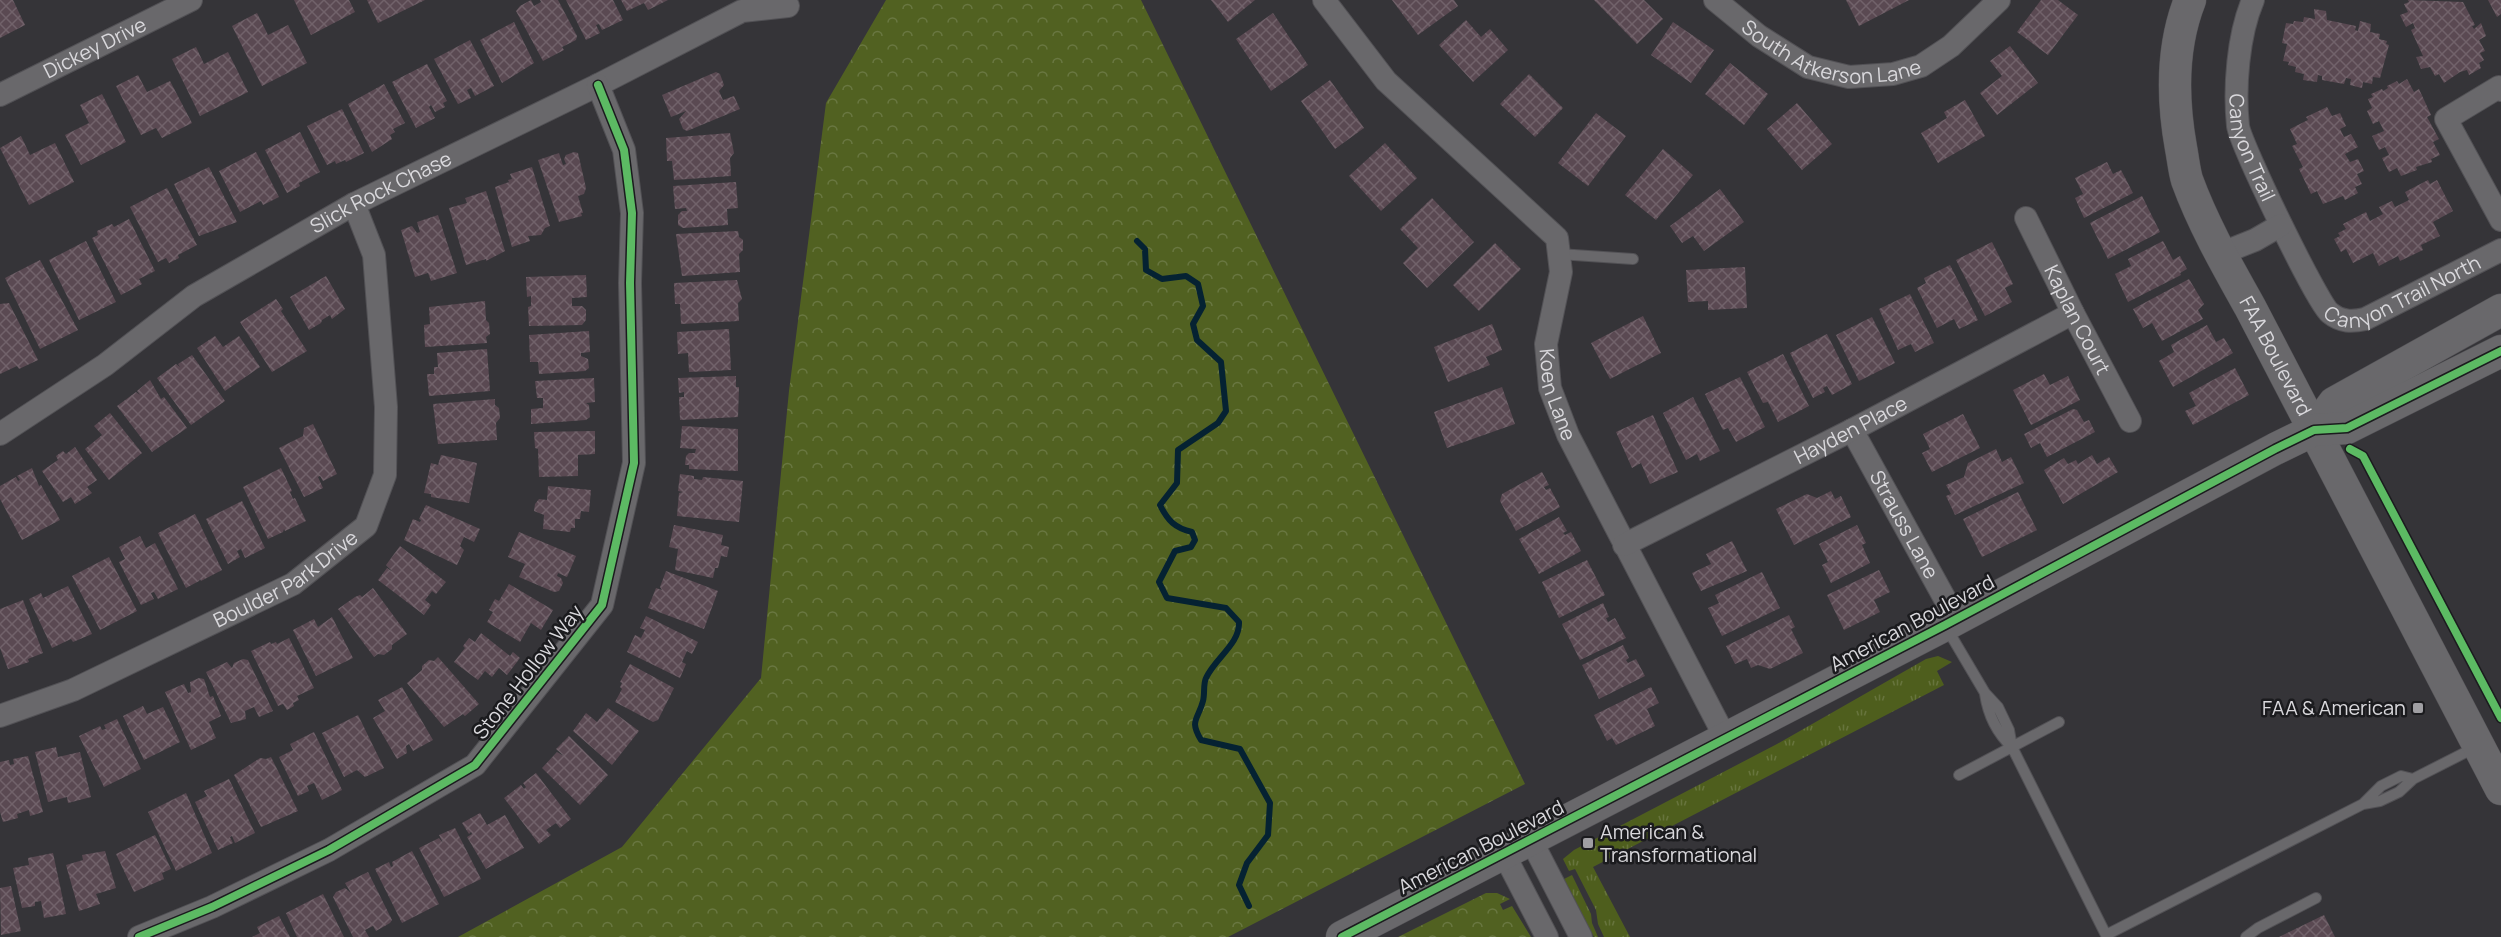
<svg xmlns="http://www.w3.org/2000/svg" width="2501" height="937" viewBox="0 0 2501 937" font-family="Manrope,sans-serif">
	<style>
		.grass { fill: url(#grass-tufts) }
		.forest { fill: url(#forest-crowns) }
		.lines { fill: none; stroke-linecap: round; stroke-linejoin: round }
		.stream { stroke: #052232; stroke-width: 6 }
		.building { fill: url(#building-cross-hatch) }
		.lane-casing { stroke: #525155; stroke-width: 12 }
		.street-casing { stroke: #525155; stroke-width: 24 }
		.secondary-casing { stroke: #525155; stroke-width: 33 }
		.lane { stroke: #69686b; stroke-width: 10 }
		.street { stroke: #69686b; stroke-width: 22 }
		.secondary { stroke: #69686b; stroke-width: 32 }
		.cycleway-casing { stroke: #1b1b1e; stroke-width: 11 }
		.cycleway { stroke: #5cba63; stroke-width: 8 }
		.poi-dot { fill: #a09fa3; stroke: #1b1b1e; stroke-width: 2 }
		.labels { text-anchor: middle; stroke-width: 5; stroke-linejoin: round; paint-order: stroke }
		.street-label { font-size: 20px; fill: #d9d8dc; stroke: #1b1b1e }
		.poi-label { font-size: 20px; fill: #d9d8dc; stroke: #1b1b1e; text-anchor: end }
	</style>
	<defs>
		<pattern id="grass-tufts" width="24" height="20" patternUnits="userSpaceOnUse" patternTransform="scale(1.5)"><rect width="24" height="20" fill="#4e5e1d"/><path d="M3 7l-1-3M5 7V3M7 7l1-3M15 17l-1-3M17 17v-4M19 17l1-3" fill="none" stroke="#67743d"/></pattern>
		<pattern id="forest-crowns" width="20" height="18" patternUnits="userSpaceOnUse" patternTransform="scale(1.5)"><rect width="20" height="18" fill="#516121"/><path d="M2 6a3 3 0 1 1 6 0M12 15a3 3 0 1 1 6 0" fill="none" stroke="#697741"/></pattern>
		<pattern id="building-cross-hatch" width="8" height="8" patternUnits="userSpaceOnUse" patternTransform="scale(1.5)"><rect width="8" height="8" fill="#5a4952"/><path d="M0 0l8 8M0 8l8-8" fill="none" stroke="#71626a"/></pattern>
	</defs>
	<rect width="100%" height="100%" fill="#353438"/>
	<!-- grass -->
	<path class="grass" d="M1938,656L1952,662L1937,671L1944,685L1593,867L1630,937H1604L1598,924L1596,910L1575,869L1569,871L1563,859L1574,850L1777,744L1926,659Z
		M1572,875L1591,914L1592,923L1598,937H1594L1564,879Z"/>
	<!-- forest -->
	<path class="forest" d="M886,0H1141L1525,784L1228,937H458L622,847L761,678L789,391L826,103Z
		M1486,893H1497L1510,899L1500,904L1503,910L1512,906L1531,937H1398Z"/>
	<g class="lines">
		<!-- stream -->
		<path class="stream" d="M1137,241L1145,249L1146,270L1162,279L1186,276L1198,284L1203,306L1193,324L1197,340L1221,362L1226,411L1218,423L1178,450L1177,483L1160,505C1168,521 1175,528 1192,532L1195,540L1191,547L1175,551L1159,582L1167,598L1226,608L1239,622C1240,644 1215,658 1206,678C1203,684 1205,694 1203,701C1198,720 1189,720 1201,740L1240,749L1270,803L1268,835L1247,863L1239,885L1249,906"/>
	</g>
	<!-- building -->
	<path class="building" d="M0,0H13L25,25L0,38Z
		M294,0H349L355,12L311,35Z
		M367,0H425L378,23Z
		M531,0L534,6L541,2L540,0H558L577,36L576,40L562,47L564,50L543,61L516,11L520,6Z
		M566,0H613L623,20L602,30L599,24L596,25L600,33L586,40Z
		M621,0H668L648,10L644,3L627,11Z
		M1211,0H1255L1228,22Z
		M1392,0H1454L1458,6L1418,35Z
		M1594,0H1644L1663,19L1637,44Z
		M1846,0H1909L1859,26Z
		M2041,0H2058L2078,15L2048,55L2017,32Z
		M2408,0L2463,2L2475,25L2472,26L2474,29L2481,23L2486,36L2479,40L2485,51L2480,53L2484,60L2479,63L2481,68L2469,75L2467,70L2460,72L2444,83L2439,74L2435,76L2430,67L2421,69L2416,57L2423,56L2411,30L2415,28L2413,23L2406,27L2400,15L2408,12L2404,4L2409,2Z
		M2488,0H2501V14L2497,17Z
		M2314,9L2326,11L2327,20L2356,26L2355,30L2358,31L2360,21L2371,24L2370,32L2380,34L2379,39L2387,41L2386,44L2389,45L2380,78L2373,77L2372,84L2363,82L2362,88L2350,85L2351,79L2346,78L2344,84L2322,80V76L2318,75L2317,82L2303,80L2304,74L2295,72L2296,67L2288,65L2289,62L2283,61L2287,44L2282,43L2286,23L2293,24L2294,21L2303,22L2304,17L2315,19Z
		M257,13L268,35L288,25L307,63L262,86L232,26Z
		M1273,13L1308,65L1271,91L1236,39Z
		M1466,20L1481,37L1490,29L1508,50L1473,82L1439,45Z
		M514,22L534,63L502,83L480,40Z
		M1673,22L1714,50L1691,83L1651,55Z
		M470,40L494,86L475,96L471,88L467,90L471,98L458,104L434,59Z
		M2010,46L2038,83L1997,115L1980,93L2002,76L1990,61Z
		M196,47L204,64L228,52L248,92L200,116L172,59Z
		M1730,63L1768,94L1744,125L1705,94Z
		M427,64L447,101L443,103L445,107L435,112L431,105L429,107L435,118L416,128L392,82Z
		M716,72L720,74L724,85L719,91L723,100L734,96L740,109L687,131L683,129L679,119L686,111L671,117L662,95Z
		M1529,74L1563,108L1535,137L1500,104Z
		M138,75L147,92L170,81L192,123L162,138L156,128L141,135L116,86Z
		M2407,79L2414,92L2419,89L2431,115L2427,117L2439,139L2433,142L2440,155L2431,159L2432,162L2416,167L2417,170L2401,176L2397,168L2389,172L2382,158L2389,155L2385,147L2379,150L2372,136L2384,131L2379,121L2373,124L2367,111L2372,108L2368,99L2373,97L2371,94L2382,89L2383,91L2388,88L2387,86L2397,81L2399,84Z
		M1330,80L1364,128L1335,149L1301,101Z
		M384,84L405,123L393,129L395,132L390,135L392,139L372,152L348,104Z
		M102,94L126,142L81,165L65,135L89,123L80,105Z
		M1965,100L1985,136L1938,163L1921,133L1947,118L1944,112Z
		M1797,103L1832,144L1802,170L1767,129Z
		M2327,107L2332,116L2340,113L2346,126L2340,129L2344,137L2351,134L2358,147L2345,154L2350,162L2358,159L2364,171L2357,174L2362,184L2355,187L2358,193L2345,200L2343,196L2323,204L2317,191L2311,194L2299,169L2303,167L2292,146L2297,144L2290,129L2308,120L2306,117Z
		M342,109L364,153L346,162L345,160L336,164L335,161L327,165L307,126Z
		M1596,113L1626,136L1588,186L1558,163Z
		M300,132L320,172L299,183L300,186L287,193L265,150Z
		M730,133L734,153L730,158L731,176L674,180L672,161H667L666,138Z
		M21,136L30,155L55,143L74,182L29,205L0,148Z
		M1385,143L1417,178L1381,211L1349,176Z
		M1663,149L1693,175L1656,220L1625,195Z
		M256,152L279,197L263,205L261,201L240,212L219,171Z
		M574,152L578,153L586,188L584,194L578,196L583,213H581L582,216L559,222L538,160L559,153L563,165L566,164L564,159L566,155Z
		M2107,162L2113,174L2121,170L2133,193L2084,218L2075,198L2083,194L2075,178Z
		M209,167L237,222L199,236L174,184Z
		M532,167L550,226L545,228L541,235L528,236L530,241L512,247L495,187L509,182L508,180L512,179L510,174Z
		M2428,180L2430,184L2437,180L2453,211L2433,222L2440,236L2421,245L2423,250L2400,261L2398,256L2379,266L2373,253L2353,263L2346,249L2341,252L2334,239L2340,236L2338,233L2346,229L2343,224L2366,212L2370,221L2383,214L2379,207L2392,201L2395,207L2409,200L2405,192Z
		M736,182L738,208L727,209L728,225L683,228L678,225V215L682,211H687L686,208L675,209L673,186Z
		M167,188L197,245L178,255L179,258L169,263L166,258L158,262L130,207Z
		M1720,189L1744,222L1704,251L1693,236L1682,243L1670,226Z
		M486,191L505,251L486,261V259L466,265L449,208L467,203L465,198Z
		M2142,196L2160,232L2108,259L2090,223Z
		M1432,198L1474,242L1427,288L1403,263L1418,248L1400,229Z
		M438,215L457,273L431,281L428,273L415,277L401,230L412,226L417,233L420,232L417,222Z
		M129,219L155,271L139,279L142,284L121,295L92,238L98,235L97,231L112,224L114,227Z
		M738,231L739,237L743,240V250L739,254L740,272L682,276L676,234Z
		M86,241L116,302L79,320L49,260Z
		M2163,241L2173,260L2180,256L2187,269L2180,273L2181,275L2128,302L2115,274L2131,266L2128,259Z
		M1992,242L2013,284L2005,288L2012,302L1985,316L1956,260Z
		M1495,243L1521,269L1479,311L1453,285Z
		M40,260L78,330L40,349L5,278Z
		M1950,265L1978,320L1959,329L1954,319L1937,328L1917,288L1926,283L1924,278Z
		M1745,267L1747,308L1708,310V301L1688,302L1686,270Z
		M586,275L587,297L572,298V306H582L586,310V320L582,325L529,326L528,307L531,306V296L527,297L526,277Z
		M326,276L345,309L332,319L330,315L322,320L321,323L309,330L290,297Z
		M2189,279L2204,304L2198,310L2203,319L2162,341L2152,323L2143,328L2133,309Z
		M737,280L742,299L738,303L739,321L681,324L680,304H675L674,283Z
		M1910,294L1934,343L1915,352L1911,344L1898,350L1879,309Z
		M276,299L283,309L281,311L307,351L272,372L240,322Z
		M485,301L486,320L489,323L490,334L486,337L487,343L425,347L424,325L430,324L429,307Z
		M9,303L38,360L19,369L17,366L0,374V304Z
		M1643,316L1661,353L1610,379L1591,343Z
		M1872,317L1895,363L1859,381L1836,335Z
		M1492,324L1502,350L1486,357L1490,365L1448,382L1434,347Z
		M2207,325L2216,342L2224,338L2233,353L2173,387L2159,361L2174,352L2171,345Z
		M729,329L731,370L689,372L688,353L678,354L677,332Z
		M589,331L590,352L581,353V356L588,359L589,368L585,371L539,374L538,362H530L529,335Z
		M1827,334L1852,384L1832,395L1827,386L1823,388L1825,392L1813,398L1790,353Z
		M215,336L223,347L239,336L260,367L225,391L197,348Z
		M487,349L490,391L429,396L427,374H434V367H438L437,353Z
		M1783,354L1809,406L1778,422L1768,402L1763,403L1747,372Z
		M192,355L225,401L191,425L157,378L176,364L180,367L178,364Z
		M2235,368L2249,395L2193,425L2185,411L2196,406L2189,393Z
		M2044,374L2050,385L2068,376L2080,400L2031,425L2013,390Z
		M736,376V387H739L738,417L680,420L679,397H684V392L679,393L678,378Z
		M1740,377L1765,427L1736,442L1728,428L1723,430L1705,394Z
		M594,378L595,402L586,403L589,405L590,417L586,420L531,424V409L543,408V398H537L535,381Z
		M150,380L161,399L164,397L187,428L152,452L117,406L136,392L140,395L137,391Z
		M1502,387L1515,424L1447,448L1434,412Z
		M1693,397L1720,451L1700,461L1697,454L1686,460L1663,413Z
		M495,399V405L499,408L500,418L496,423L497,440L438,444L433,404Z
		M2073,409L2077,410L2084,422L2089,420L2095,432L2047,457L2040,443L2031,448L2024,434Z
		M110,413L142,453L109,480L85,449L102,435L94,426Z
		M1963,414L1980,448L1932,472L1922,453L1930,449L1923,434Z
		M1653,415L1678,472L1650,484L1641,463L1632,468L1616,432Z
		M313,424L337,474L323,481L320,476L318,477L323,488L304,497L279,448L303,436L304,428Z
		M682,426L738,429V471L689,469V465H685L686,456L689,453H695L696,449L680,448Z
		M595,431V454L578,455V476L539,477L538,449L535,448L534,432Z
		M75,447L97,480L87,487L92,493L75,504L71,497L63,502L42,471L58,460L56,456L63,451L66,454Z
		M1996,449L2002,462L2011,457L2024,483L1955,515L1946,496L1951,494L1946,485L1964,477L1968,463Z
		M441,455L477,463L469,503L431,497V494L424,493L431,463L438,465Z
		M2092,455L2097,464L2109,457L2118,472L2063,504L2044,470L2064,458L2068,464L2076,460L2078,464Z
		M32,468L39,486L41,485L60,520L22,540L0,499V486L16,477L18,481L20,480L17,476Z
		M281,468L292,491L290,492L293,499L295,498L306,521L285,531L284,529L283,532L268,539L243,487Z
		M1542,472L1549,485L1544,487L1546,490L1550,488L1560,507L1516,531L1500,501L1502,494Z
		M680,474L694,476V479L702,480L703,477L743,481L739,522L677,516L679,493L683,492L678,491Z
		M548,486L591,490L589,512L581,511L580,519H575V528H571L570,532L543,529L544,515L534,511L535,504L539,499L547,500Z
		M1831,491L1835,499L1841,496L1851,517L1794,545L1776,509L1807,494L1817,498Z
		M2018,492L2037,530L1982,557L1963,519Z
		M242,501L265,548L245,558L241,549L237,551L240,557L228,564L206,519Z
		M426,505L480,529L474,542L464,537L460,546L464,550L457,565L404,540L413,519L420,522L421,520L419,519Z
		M195,514L222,570L201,581L200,579L199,581L186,588L158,533Z
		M1559,517L1567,531L1563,533L1565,535L1571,532L1581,551L1539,574L1519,539Z
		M674,525L723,535L721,545L729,547L727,557L721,556L718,568H715L713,578L675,570L678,549L669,547Z
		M1857,525L1866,543L1862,545L1870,563L1831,583L1822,565L1828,562L1819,544Z
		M519,532L576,556L567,577L558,573L557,576L561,578L563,583L559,591L554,592L519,577L525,564L508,557Z
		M140,536L146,548L155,543L178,589L158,599L154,592L151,593L154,599L141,605L119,562L125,559L119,547Z
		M1732,541L1747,571L1701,591L1692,573L1711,564L1706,554Z
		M400,546L446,582L436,594L432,591L425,600L431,605L424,615L378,580L387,568L393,572L386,565Z
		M109,557L137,611L100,630L72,576Z
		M1587,560L1605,595L1559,618L1542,582Z
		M1879,570L1890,592L1874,600L1880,612L1844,630L1827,595Z
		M666,571L718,591L704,629L648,608L656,588L662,590L660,587Z
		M1762,572L1780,608L1722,636L1708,608L1719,603L1715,595Z
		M509,584L553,610L541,630L531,623L520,642L487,622L493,612L489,610L495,599L499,601Z
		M68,586L92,634L73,642L71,639L52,648L29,599L41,593L43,598Z
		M373,588L407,634L392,645V649L384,655L378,654L374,657L338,609L355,597L360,595L362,597Z
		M23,600L43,653L28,659L29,662L8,669L0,648V609Z
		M1603,603L1609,617L1606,618L1608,622L1615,618L1626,638L1580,660L1562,624Z
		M1789,615L1795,627L1791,629L1803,653L1770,669L1758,665L1751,668L1747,659L1735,664L1726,646Z
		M646,616L698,642L692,654L687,651L682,662L686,664L680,678L627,652L635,635L641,638L645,630L640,628Z
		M332,617L353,658L316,676L293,630L314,619L318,627Z
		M481,633L510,656L513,652L520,658L507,675L499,668L492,677L485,671L478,680L454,662L465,648L463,646L469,638L475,642Z
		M289,638L314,688L297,696L299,700L293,703L294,706L287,710L283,704L278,706L251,651L270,642L271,644L276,642L277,644Z
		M1623,645L1629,658L1626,660L1628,663L1636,659L1645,676L1599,699L1582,665Z
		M438,657L479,704L465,716L463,714L444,727L407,683L422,670V666L429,660L434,661Z
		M243,659L248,660L273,711L259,717L254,707L245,711L246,719L231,723L206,672L227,662L232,668L234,663Z
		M630,664L674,688L658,720L653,722L615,702L622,689L620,687L622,683L620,682Z
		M199,678L204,679L210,697L213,696L221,716L209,722L216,738L191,750L165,692L184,684L188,693L191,692L190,682Z
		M402,687L433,740L413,751L409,744L406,746L407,753L397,759L373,718L385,711L378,700Z
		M1651,687L1659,703L1647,709L1655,726L1616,745L1612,738L1607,741L1594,715Z
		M143,706L147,714L163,707L180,742L144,760L123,716Z
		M608,708L639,731L612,765L573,731L586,713L597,722Z
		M358,715L384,768L365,777L357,770L344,777L322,733Z
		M117,719L141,769L104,787L79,736L100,726L102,730L106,729L104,725Z
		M314,732L342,790L322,800L314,783L307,786L309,791L298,796L279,757L293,750L290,744Z
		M569,736L608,775L580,805L542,768L557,752L564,756L556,749Z
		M56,747L58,757L80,752L91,797L68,803L67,797L48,802L35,752Z
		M28,756L43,812L30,816L29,810L17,814L18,818L3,822L0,812V762L9,760L10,765L14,764L13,759Z
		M271,757L298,811L261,827L234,775L260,758L266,759Z
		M536,773L571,819L560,828L556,823L546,830L551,835L539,844L504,798L521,785L524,789L526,787L523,783Z
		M229,779L255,833L235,843L232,836L230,837L233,843L218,850L195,802L207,796L204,791Z
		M186,793L212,853L176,871L148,812Z
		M480,813L487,825L505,815L524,848L486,869L467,837L472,834L471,832L469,834L462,823Z
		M455,828L481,879L444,897L419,848L439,838L443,843L439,835Z
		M155,835L171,869L162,873L164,879L134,892L116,854Z
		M105,851L116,888L96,894L100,904L79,911L66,865L83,860L82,855Z
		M412,851L439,904L402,923L375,869L389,862L391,867L393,866L392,862Z
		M53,853L66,914L44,918L41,901L35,902V906L22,908L13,868L29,865L28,858Z
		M368,872L392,920L390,923L376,931L373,926L365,930L369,937H353L333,897L336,892L345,888L351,893L345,883Z
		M11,886L21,931L1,935L0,888Z
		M323,894L344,937H297L286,913Z
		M2324,915L2335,937H2279Z
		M279,916L290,937H252L260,933L257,927Z"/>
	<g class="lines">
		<defs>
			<path id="lane" d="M1559,254L1633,259
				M1946,627L1985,693L1998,707L2009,730L2012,747L2107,937
				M1985,694C1988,714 1997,733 2012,747
				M1959,775L2059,722
				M2363,804L2381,786L2401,776L2413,779
				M2106,935L2363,804L2380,801L2399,792L2413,779L2476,747
				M2246,937L2258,928L2316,898"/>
			<g id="street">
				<path id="s1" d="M1324,0L1386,81L1557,238L1561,272L1546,344L1550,388L1568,435L1726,739"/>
				<path id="s2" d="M1715,0L1759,36L1808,67L1849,77L1893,74L1921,66L1951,46L1999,0"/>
				<path id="s3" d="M2253,0C2238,35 2234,88 2238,126C2241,145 2317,303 2330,313C2341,322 2352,322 2365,319L2501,250"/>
				<path d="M2501,90L2499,87L2446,119L2501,220"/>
				<path id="s4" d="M0,95L191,0"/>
				<path id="s5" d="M2026,218L2073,313L2130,421"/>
				<path d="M2220,254L2255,240L2281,225"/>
				<path id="s6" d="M1852,430L1956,619"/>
				<path id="s7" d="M0,434L105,365L194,296L354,204L598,85L742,11L788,6"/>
				<path id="s8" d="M1624,545L1852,430L2073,313"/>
				<path id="s9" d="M0,716L73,690L293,584L366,526L385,475L386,407L374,255L354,204"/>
				<path d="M1531,840L1581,937"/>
				<path d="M1504,854L1547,937"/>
				<path d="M139,937L212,907L329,850L475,765L602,605L634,463L630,283L632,213L624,150L598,85"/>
			</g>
			<g id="secondary">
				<path id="s10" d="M2190,0C2171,48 2172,98 2181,148C2183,158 2184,170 2187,180C2203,224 2227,266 2250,307L2501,789"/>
				<path d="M2314,430L2334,403L2501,310"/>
				<path d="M1342,937L1945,625L2275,449L2314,430L2347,428L2501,351"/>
			</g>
		</defs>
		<!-- lane casing -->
		<use href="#lane" class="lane-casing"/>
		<!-- street casing -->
		<use href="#street" class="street-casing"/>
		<!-- secondary casing -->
		<use href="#secondary" class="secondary-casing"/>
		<!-- lane -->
		<use href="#lane" class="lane"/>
		<!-- street -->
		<use href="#street" class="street"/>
		<!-- secondary -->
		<use href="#secondary" class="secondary"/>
		<defs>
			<path id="cycleway" d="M2350,449L2363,456L2501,718
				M139,937L212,907L329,850L475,765L602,605L634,463L630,283L632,213L624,150L598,85
				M1342,937L1945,625L2275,449L2314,430L2347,428L2501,351"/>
		</defs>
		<!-- cycleway casing -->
		<use href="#cycleway" class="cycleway-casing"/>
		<!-- cycleway -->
		<use href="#cycleway" class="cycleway"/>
	</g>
	<!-- markers -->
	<g class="poi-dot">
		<rect x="2412" y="702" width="12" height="12" rx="3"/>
		<rect x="1582" y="837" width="12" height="12" rx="3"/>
	</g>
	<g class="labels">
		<!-- street labels -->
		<g class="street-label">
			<text dy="7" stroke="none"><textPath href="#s2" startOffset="134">South Atkerson Lane</textPath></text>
			<text dy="7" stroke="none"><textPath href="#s4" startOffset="106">Dickey Drive</textPath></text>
			<text dy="7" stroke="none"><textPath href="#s3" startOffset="152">Canyon Trail</textPath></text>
			<text dy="7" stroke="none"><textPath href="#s7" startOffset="452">Slick Rock Chase</textPath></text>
			<text dy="7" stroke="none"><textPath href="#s3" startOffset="417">Canyon Trail North</textPath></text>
			<text dy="7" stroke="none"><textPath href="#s5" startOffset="114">Kaplan Court</textPath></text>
			<text dy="7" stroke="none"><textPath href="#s10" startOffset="380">FAA Boulevard</textPath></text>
			<text dy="7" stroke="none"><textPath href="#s1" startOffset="494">Koen Lane</textPath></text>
			<text dy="7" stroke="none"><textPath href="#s8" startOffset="254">Hayden Place</textPath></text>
			<text dy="7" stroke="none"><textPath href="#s6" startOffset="108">Strauss Lane</textPath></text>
			<text dy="7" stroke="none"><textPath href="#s9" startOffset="318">Boulder Park Drive</textPath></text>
			<text transform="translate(1912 623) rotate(-28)" y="7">American Boulevard</text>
			<text transform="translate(528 672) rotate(-52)" y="7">Stone Hollow Way</text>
			<text transform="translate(1481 847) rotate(-27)" y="7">American Boulevard</text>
		</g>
		<!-- poi labels -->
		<g class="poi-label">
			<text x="2406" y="715">FAA &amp; American</text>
			<text x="1600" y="839" text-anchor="start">American &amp;<tspan x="1600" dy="23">Transformational</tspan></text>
		</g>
	</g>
</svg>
